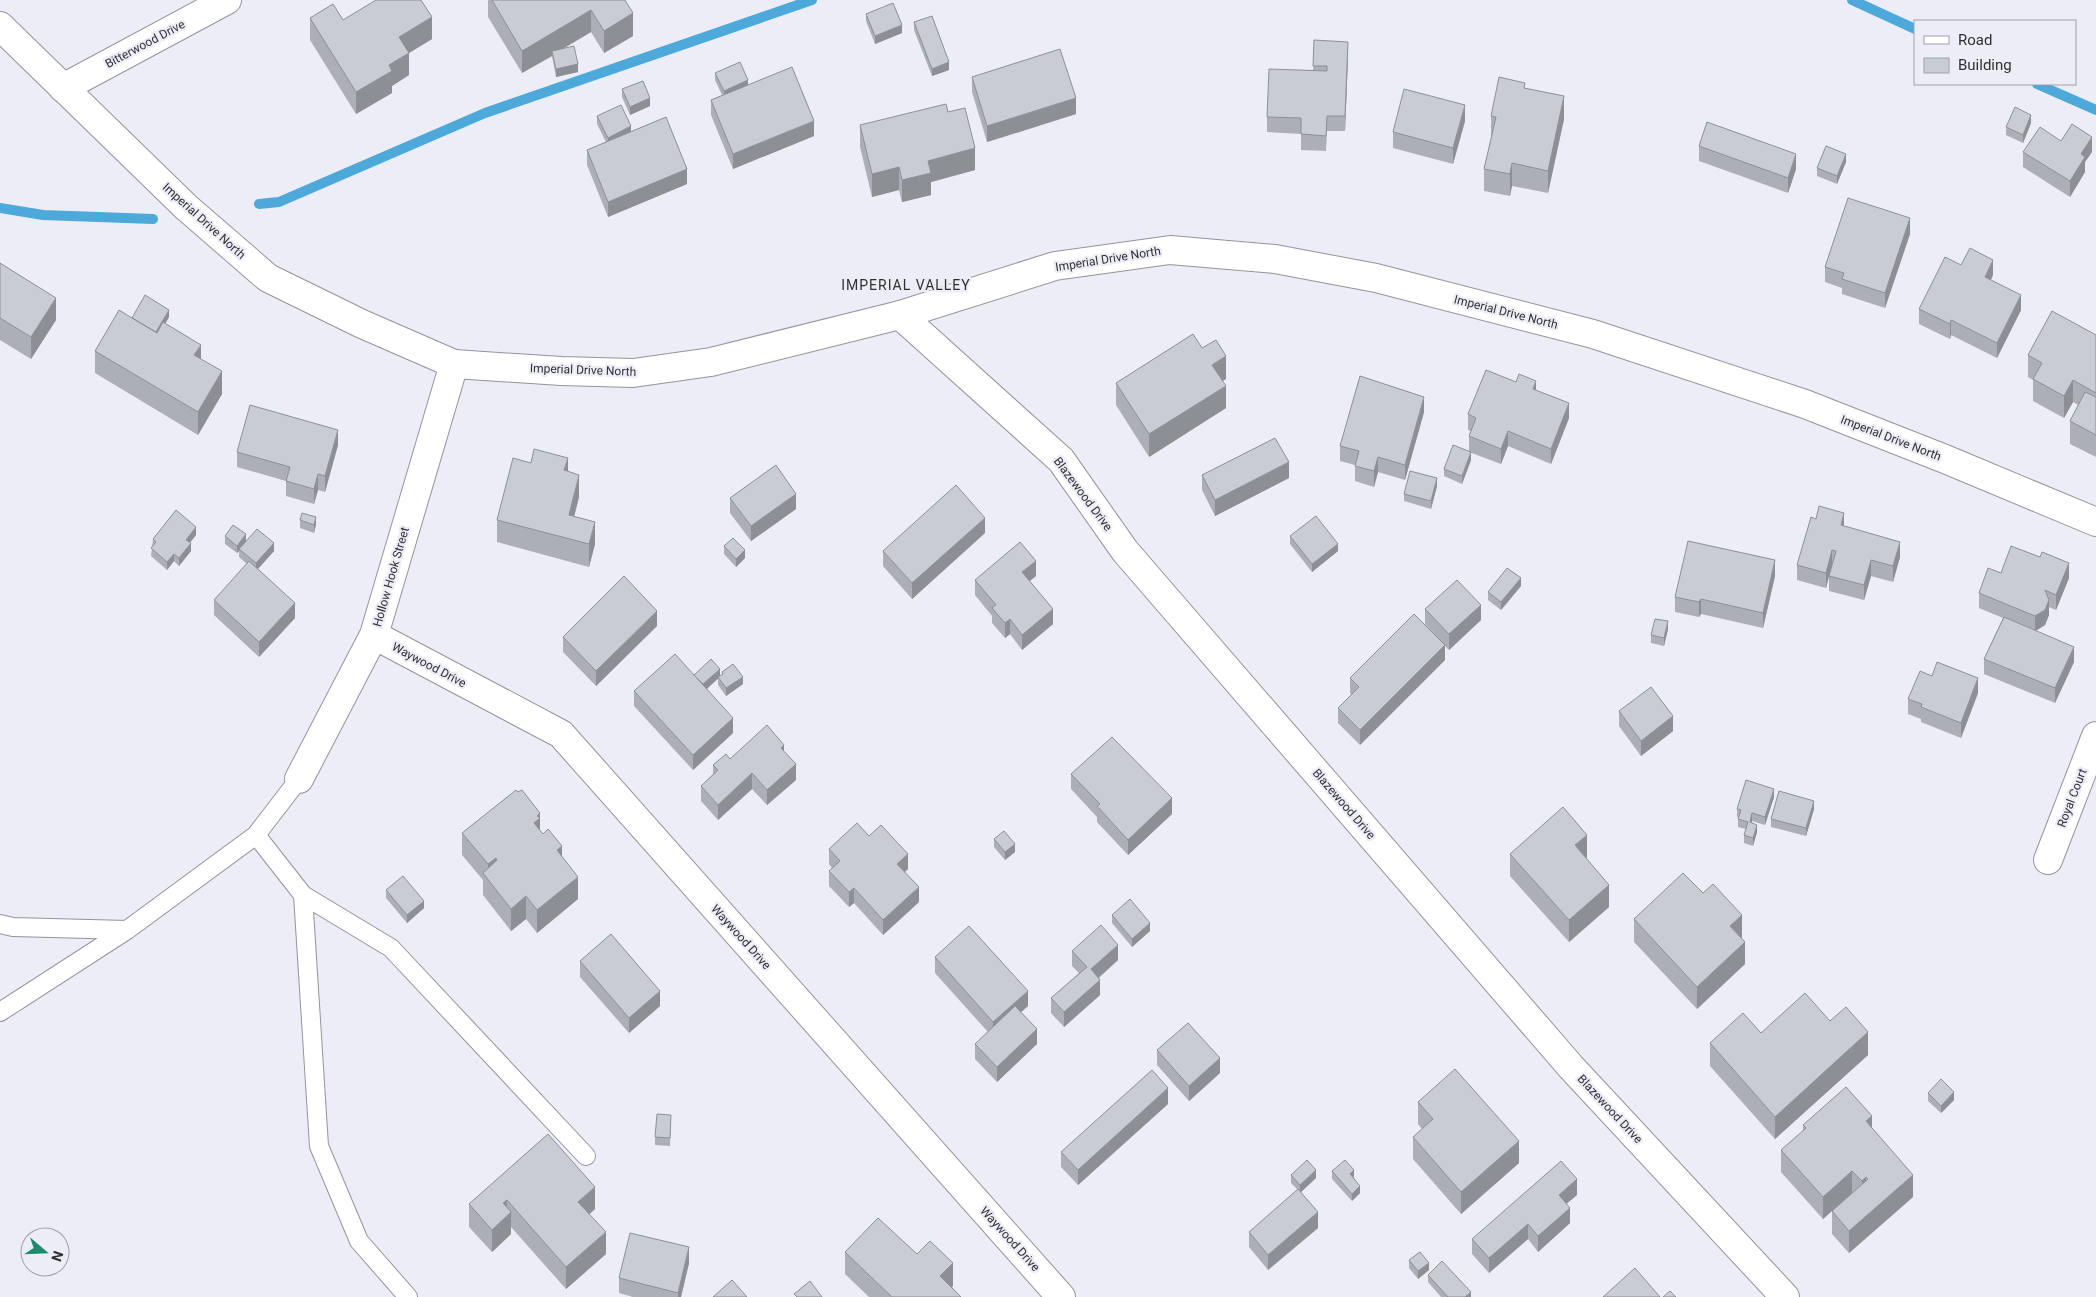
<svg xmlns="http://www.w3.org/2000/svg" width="2096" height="1297" viewBox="0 0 2096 1297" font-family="Roboto,sans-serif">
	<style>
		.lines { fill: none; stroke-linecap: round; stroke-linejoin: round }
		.stream { stroke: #4ea9db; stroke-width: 10 }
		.service-casing { stroke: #93949c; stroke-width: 20 }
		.minor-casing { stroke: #93949c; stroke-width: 30 }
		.tertiary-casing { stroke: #93949c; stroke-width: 30 }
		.service { stroke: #fff; stroke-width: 18 }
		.minor { stroke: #fff; stroke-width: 28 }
		.tertiary { stroke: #fff; stroke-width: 28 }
		.wall { fill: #acb0b6 }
		.shaded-wall { fill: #8c9094 }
		.building { fill: #c8cdd4; stroke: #8c9094 }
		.labels { text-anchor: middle; stroke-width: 4.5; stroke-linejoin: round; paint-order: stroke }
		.street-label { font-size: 12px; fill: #303033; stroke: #ecedf6 }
		.neighbourhood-label { font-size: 14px; letter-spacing: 1px; fill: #303033; stroke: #ecedf6 }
	</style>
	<rect width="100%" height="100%" fill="#ecedf6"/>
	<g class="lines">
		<!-- stream -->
		<path class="stream" d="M1852,0L1915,29
			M2037,84L2096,110
			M259,204L279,202L485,113L812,0
			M0,208L43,215L153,219"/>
		<defs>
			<path id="service" d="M256,835L303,895L319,1146L359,1241L408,1297
				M303,895L391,948L586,1156
				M0,924L13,927L127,930
				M0,1012L127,930L256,835L299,779"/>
			<path id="minor" d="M63,88L227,0
				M900,315L1061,460L1125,551L1571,1067L1785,1297
				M374,635L561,734L1061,1297
				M299,779L374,635L454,364
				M2048,860L2096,736"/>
			<path id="tertiary" d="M0,26L186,207L268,278L362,324L454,364L561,371L633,373L711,362L900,315L1055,266L1170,250L1275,259L1376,278L1593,334L1805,404L1945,459L2096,522"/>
		</defs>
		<!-- service casing -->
		<use href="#service" class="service-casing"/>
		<!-- minor casing -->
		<use href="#minor" class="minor-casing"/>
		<!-- tertiary casing -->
		<use href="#tertiary" class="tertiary-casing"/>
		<!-- service -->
		<use href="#service" class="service"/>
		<!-- minor -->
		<use href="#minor" class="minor"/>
		<!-- tertiary -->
		<use href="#tertiary" class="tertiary"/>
	</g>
	<!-- wall -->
	<path class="wall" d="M488,0H625L633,36L604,53L591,32L563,49L578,72L556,77L552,56L522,73L488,17Z
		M866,14L902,33L875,44L866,21Z
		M310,18L343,20L432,39L409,53V75L392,86V93L356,114L310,40Z
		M914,22L949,70L932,76L914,30Z
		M1314,40L1348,57L1345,131H1327L1326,151L1301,150V134L1267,132V117L1313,71Z
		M715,73L748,85L814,136L733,169L711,115V100L722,95L715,80Z
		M972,77L1076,114L987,142L972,92Z
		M1525,88L1564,119L1548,193L1512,186L1510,196L1484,191V169L1491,138V116Z
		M622,89L650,106L630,115L622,97Z
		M948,112L975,170L931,182V195L902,202L899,190L872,197L860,147V125Z
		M597,116L631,132L687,184L608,217L587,165V150L606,142L597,124Z
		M1465,121L1453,164L1393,148V132Z
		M2031,123L2023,143L2006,135V127Z
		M2061,141L2092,152L2085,162V172L2070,197L2023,167V152Z
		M1699,146L1796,169L1788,193L1699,161Z
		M1846,162L1837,184L1817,176V168Z
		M1910,234L1885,308L1842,294V288L1825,282V267Z
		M0,263L56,320L31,359L0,340Z
		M1961,265L1993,275L1991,280L2021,310L1997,358L1951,335L1950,339L1919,324V309Z
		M169,317L165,324L201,359L222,394L198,435L95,373V351L132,318Z
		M2096,335V457L2070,444V421L2078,405L2073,402L2064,418L2033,401V380L2028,377V355Z
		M1202,348L1226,379L1222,381L1226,408L1149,457L1116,405V383Z
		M1536,390L1569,418L1551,464L1508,446L1501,464L1469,452V436L1471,431L1468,430V414Z
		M1424,412L1405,480L1378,472L1374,487L1355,481V465L1340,461V446Z
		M338,445L325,492L318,490L314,504L286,496V481L237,467V452Z
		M1471,460L1462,484L1444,476V469Z
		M531,463L568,471L579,497L574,516L595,544L589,567L497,542V520Z
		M1202,475L1289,478L1215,516L1202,490Z
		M1437,486L1431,509L1404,501V494Z
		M730,498L796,509L751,541L730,513Z
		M300,520L316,524L314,533L300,528Z
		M1844,526L1900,557L1893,582L1871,576L1864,600L1829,591V576L1826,588L1797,580V565Z
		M985,533L912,599L883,566V551Z
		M196,535L190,543L191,551L179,566L174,561L167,570L151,556L153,539Z
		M225,536L246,541L274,551L258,569L295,618L259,657L214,615V600L247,564L239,557V551L237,553L225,544Z
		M1290,536L1338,551L1312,572L1290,544Z
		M724,546L745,558L736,567L724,554Z
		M2001,573L2069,578L2056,610L2049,607V615L2045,625L2036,631L2074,662L2055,703L1984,674V659L2003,618L1979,608V593Z
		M1036,576L1030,581L1053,624L1022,650L1010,634L1005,638L992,623V616L975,595V580Z
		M1775,576L1763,628L1701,614L1699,617L1675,612V597Z
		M1521,586L1501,610L1488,600V592Z
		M1425,609L1481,620L1449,650L1445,646V660L1360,745L1338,723V708L1352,695L1350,693V678L1438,638L1425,624Z
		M657,626L596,686L563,652V637Z
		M1668,629L1664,646L1651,643V635Z
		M722,672L743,684L726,696L718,685V678L707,689L733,733L693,770L634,706V691L694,675L720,676L722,675Z
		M1978,693L1961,738L1921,722V719L1908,714V699Z
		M1619,711L1673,731L1641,756L1619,726Z
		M784,752L796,780L767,805L752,789L718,820L701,801V786L713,774V765L730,759Z
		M1071,774L1172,814L1128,855L1097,822V817L1071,789Z
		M1774,797L1765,825L1752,821V823L1757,832L1753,846L1744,843V835L1746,829L1738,827V817H1737V809Z
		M1814,809L1806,836L1771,827V819Z
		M540,831L562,857L578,899L537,933L526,919L511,931L483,895V880L462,855V833Z
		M869,836L908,869L905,872L919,902L883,935L854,903L849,907L829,886V871L832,868L829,864V849Z
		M994,839L1015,852L1005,860L994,847Z
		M1510,854L1587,857L1586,858L1609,907L1569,942L1510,876Z
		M386,890L424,908L407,923L386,898Z
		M1112,915L1150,931L1132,947L1112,923Z
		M1634,919L1742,937L1745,964L1697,1009L1634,942Z
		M1072,951L1118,960L1099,978L1100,995L1064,1027L1051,1013V998L1079,973L1072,966Z
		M935,957L1028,1006L1021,1012L1037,1044L997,1082L975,1059V1044L988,1032L935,973Z
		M580,961L660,1006L629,1033L580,977Z
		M1830,1021L1868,1055L1775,1139L1710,1066V1043Z
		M1157,1050L1220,1073L1189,1101L1157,1065Z
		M1928,1093L1954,1100L1941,1113L1928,1101Z
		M1418,1102L1519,1163L1461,1214L1413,1159V1137L1422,1129L1418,1124Z
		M1168,1104L1078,1185L1061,1167V1152Z
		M671,1122L670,1146L655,1145V1137Z
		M1803,1125L1872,1128L1913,1197L1849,1253L1832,1234V1211L1852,1193L1823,1219L1781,1172V1150L1803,1131Z
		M548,1134L595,1209L589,1214L606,1254L566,1289L511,1227V1234L492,1252L469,1227V1204Z
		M1332,1171L1354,1178L1360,1193L1352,1201L1332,1179Z
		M1291,1175L1316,1178L1301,1192L1318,1228L1268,1270L1249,1247V1232L1298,1190L1291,1183Z
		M1577,1195L1567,1203L1570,1223L1538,1252L1528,1239L1489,1273L1472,1254V1239Z
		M845,1252L917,1254L953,1286L952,1287L961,1297H869L845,1274Z
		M1409,1260L1429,1270L1418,1279L1409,1268Z
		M689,1263L681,1297H633L619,1293V1278Z
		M1428,1275L1471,1297H1441L1428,1282Z"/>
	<!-- shaded-wall -->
	<path class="shaded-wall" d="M591,10V32L552,55V51V56L522,73V51Z
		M633,13V36L604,53V31Z
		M432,17V39L409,53V75L392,86V93L356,114V92L389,65L399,37Z
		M902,25V33L875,44V36Z
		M1348,42V57L1345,131V116Z
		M949,62V70L932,76V69Z
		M578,64V72L556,77V69Z
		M748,80V88L724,99V91Z
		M1564,96V119L1548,193V171Z
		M650,98V106L630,115V107Z
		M1076,98V114L987,142V126Z
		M1465,105V121L1453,164V148Z
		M2031,115V123L2023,143V135Z
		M814,121V136L733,169V154Z
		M631,126V134L608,145V138Z
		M2092,137V152L2085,162V172L2070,197V181L2081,154Z
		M975,148V170L931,182V195L902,202V180L928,161Z
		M1796,154V169L1788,193V178Z
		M1846,154V162L1837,184V176Z
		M1512,163V186L1510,196V174Z
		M899,167V190L872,197V174Z
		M687,169V184L608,217V202Z
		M1910,218V234L1885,308V293Z
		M1993,260V275L1985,292V277Z
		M2021,295V310L1997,358V343Z
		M56,298V320L31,359V337Z
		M169,310V317L153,345V337Z
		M1951,320V335L1950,339V324Z
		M201,345V367L194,355Z
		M1226,356V379L1212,387V365Z
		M222,371V394L198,435V412Z
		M2073,380V402L2064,418V396Z
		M1536,381V396L1533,389Z
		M1226,386V408L1149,457V434Z
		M1424,397V412L1405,480V465Z
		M1569,403V418L1551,464V449Z
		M338,430V445L325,492V476Z
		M1508,431V446L1501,464V449Z
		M1471,452V460L1462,484V476Z
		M1378,457V472L1374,487V471Z
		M568,458V480L564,470Z
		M1289,462V478L1215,516V500Z
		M318,474V490L314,504V489Z
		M579,475V497L569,537V515Z
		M1437,478V486L1431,509V501Z
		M796,494V509L751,541V526Z
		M1844,513V529L1841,525Z
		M316,517V524L314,533V525Z
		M985,518V533L912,599V583Z
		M595,522V544L589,567V544Z
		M196,527V535L186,547V540Z
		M246,534V542L239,549V551L237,553V546Z
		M1900,542V557L1893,582V566Z
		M191,543V551L179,566V558Z
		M274,543V551L256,571V563Z
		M1338,544V551L1312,572V564Z
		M745,550V558L736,567V559Z
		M1832,550V565L1826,588V573Z
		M174,554V561L167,570V562Z
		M1775,560V576L1763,628V613Z
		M1871,560V576L1864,600V585Z
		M1036,561V576L1022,587V572Z
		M2069,563V578L2056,610V595Z
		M1521,578V586L1501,610V602Z
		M1701,599V614L1699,617V602Z
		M2049,600V615L2045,625L2035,631V616Z
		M295,603V618L259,657V642Z
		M1481,605V620L1449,650V634Z
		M1053,609V624L1022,650V635Z
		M657,611V626L596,686V671Z
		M1010,619V634L1005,638V623Z
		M1668,621V629L1664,646V638Z
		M1445,645V660L1360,745V730Z
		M2074,647V662L2055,703V688Z
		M720,669V677L703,692V684Z
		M743,677V684L726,696V688Z
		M1978,678V693L1961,738V723Z
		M1673,716V731L1641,756V741Z
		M733,718V733L693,770V755Z
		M784,745V760L781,748Z
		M796,764V780L767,805V790Z
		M752,773V789L718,820V805Z
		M1774,789V797L1765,825V817Z
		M1172,798V814L1128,855V840Z
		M1814,801V809L1806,836V828Z
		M540,813V836L534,823L537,816Z
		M1752,813V821L1750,830V822Z
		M1757,825V832L1753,846V838Z
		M1587,835V857L1575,868V845Z
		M1015,844V852L1005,860V852Z
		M562,846V869L557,850Z
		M908,854V869L897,879V864Z
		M496,858V880L488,879V864Z
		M578,877V899L537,933V910Z
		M1609,885V907L1569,942V920Z
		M919,887V902L883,935V920Z
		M854,888V903L849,907V892Z
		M526,896V919L511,931V909Z
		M424,901V908L407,923V915Z
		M1742,915V937L1730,948V926Z
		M1150,923V931L1132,947V939Z
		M1745,942V964L1697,1009V987Z
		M1118,945V960L1091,984V969Z
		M1100,980V995L1064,1027V1012Z
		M660,991V1006L629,1033V1018Z
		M1028,991V1006L993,1037V1022Z
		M1037,1029V1044L997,1082V1067Z
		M1868,1032V1055L1775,1139V1117Z
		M1220,1058V1073L1189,1101V1086Z
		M1168,1088V1104L1078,1185V1170Z
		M1954,1092V1100L1941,1113V1106Z
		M1872,1116V1138L1866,1121Z
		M1519,1141V1163L1461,1214V1192Z
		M1316,1170V1178L1300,1193V1185Z
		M1354,1170V1178L1350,1174Z
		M1852,1171V1193L1823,1219V1197Z
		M1913,1175V1197L1849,1253V1231Z
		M1866,1177V1200L1862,1204V1181Z
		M1577,1179V1195L1559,1210V1195Z
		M1360,1186V1193L1352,1201V1194Z
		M595,1187V1209L578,1225V1202Z
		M507,1200V1216L511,1212V1234L492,1252V1230L503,1203Z
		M1570,1208V1223L1538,1252V1236Z
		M1318,1212V1228L1268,1270V1255Z
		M1528,1224V1239L1489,1273V1258Z
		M606,1232V1254L566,1289V1267Z
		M689,1247V1263L681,1297H678V1293Z
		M953,1263V1286L942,1297L940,1276Z
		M1429,1263V1270L1418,1279V1271Z
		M1471,1292V1297H1465Z"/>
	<!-- building -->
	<path class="building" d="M376,0H421L432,17L399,37L409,53L389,65L392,71L356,92L310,18L333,4L343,20Z
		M492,0H625L633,13L604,31L591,10L522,51Z
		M893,3L902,25L875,36L866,14Z
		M932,16L949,62L932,69L914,22Z
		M1314,40L1348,42L1345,116H1327L1326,136L1301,134V118L1267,117L1269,69L1327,71V66H1313Z
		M574,46L578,64L556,69L552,51Z
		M1060,49L1076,98L987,126L972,77Z
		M740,62L748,80L724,91L715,73Z
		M792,67L814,121L733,154L711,100Z
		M1499,77L1525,83L1524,88L1564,96L1548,171L1512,163L1510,174L1484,169L1496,117L1491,116Z
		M643,81L650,98L630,107L622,89Z
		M1404,89L1465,105L1453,148L1393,132Z
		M946,104L948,112L965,108L975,148L928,161L931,173L902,180L899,167L872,174L860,125Z
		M621,105L631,126L608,138L597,116Z
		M2015,107L2031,115L2023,135L2006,127Z
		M666,117L687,169L608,202L587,150Z
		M1707,122L1796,154L1788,178L1699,146Z
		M2072,124L2092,137L2081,154L2085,157L2070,181L2023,152L2040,127L2061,141Z
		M1826,146L1846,154L1837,176L1817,168Z
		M1848,198L1910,218L1885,293L1842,279L1844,273L1825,267Z
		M1970,248L1993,260L1985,277L2021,295L1997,343L1951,320L1950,324L1919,309L1945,257L1961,265Z
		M0,263L56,298L31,337L0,318Z
		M145,295L169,310L156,332L132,318Z
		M119,310L157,333L163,322L201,345L194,355L222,371L198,412L95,351Z
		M2052,311L2096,335V393L2073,380L2064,396L2033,379L2042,363L2028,355Z
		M1193,334L1202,348L1216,340L1226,356L1212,365L1226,386L1149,434L1116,383Z
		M1486,370L1516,382L1519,374L1536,381L1533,389L1569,403L1551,449L1508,431L1501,449L1469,436L1476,418L1468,414Z
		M1360,376L1424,397L1405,465L1378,457L1374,471L1355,466L1359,451L1340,446Z
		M2085,392L2096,397V435L2070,421Z
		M250,405L338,430L325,476L318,474L314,489L286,481L290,467L237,452Z
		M1275,438L1289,462L1215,500L1202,475Z
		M1453,445L1471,452L1462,476L1444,469Z
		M534,449L568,458L564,470L579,475L569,515L595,522L589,544L497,520L513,458L531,463Z
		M776,465L796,494L751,526L730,498Z
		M1410,471L1437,478L1431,501L1404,494Z
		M956,485L985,518L912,583L883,551Z
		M1819,506L1844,513L1841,525L1900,542L1893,566L1871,560L1864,585L1829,576L1836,551L1832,550L1826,573L1797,565L1811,517L1816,519Z
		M176,510L196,527L186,540L191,543L179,558L174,554L167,562L151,548L156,542L153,539Z
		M302,513L316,517L314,525L300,520Z
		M1316,516L1338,544L1312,564L1290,536Z
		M233,525L246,534L237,546L225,536Z
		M257,529L274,543L256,563L239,549Z
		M733,538L745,550L736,559L724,546Z
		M1688,541L1775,560L1763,613L1701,599L1699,602L1675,597Z
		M1020,542L1036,561L1022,572L1053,609L1022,635L1010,619L1005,623L992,608L996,605L975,580Z
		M2011,546L2040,557L2042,552L2069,563L2056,595L2045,590L2049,600L2045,610L2035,616L1979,593L1988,568L2001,573Z
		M249,561L295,603L259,642L214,600Z
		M1507,568L1521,578L1501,602L1488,592Z
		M624,576L657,611L596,671L563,637Z
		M1457,580L1481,605L1449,634L1425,609Z
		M1414,614L1445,645L1360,730L1338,708L1359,687L1350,678Z
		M2004,617L2074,647L2055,688L1984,659Z
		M1655,619L1668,621L1664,638L1651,635Z
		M675,654L733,718L693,755L634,691Z
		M711,659L720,669L703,684L694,675Z
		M1937,662L1978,678L1961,723L1921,707L1922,704L1908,699L1920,671L1932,676Z
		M733,664L743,677L726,688L718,677L723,674L722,672Z
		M1651,687L1673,716L1641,741L1619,711Z
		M767,725L784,745L781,748L796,764L767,790L752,773L718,805L701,786L718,770L713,765L726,754L730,759Z
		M1112,737L1172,798L1128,840L1097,806L1100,804L1071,774Z
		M1746,780L1774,789L1765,817L1752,813L1750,822L1757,825L1753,838L1744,835L1748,822L1738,819L1741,810L1737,809Z
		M516,790L518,792L522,790L540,813L537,816L540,818L534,823L543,834L548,829L562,846L557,850L578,877L537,910L526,896L511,909L483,873L497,860L496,858L488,864L462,833Z
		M1779,791L1814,801L1806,828L1771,819Z
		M1563,807L1587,835L1575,845L1609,885L1569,920L1510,854Z
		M857,823L869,836L881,825L908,854L897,864L919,887L883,920L854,888L849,892L829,871L840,861L829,849Z
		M1004,831L1015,844L1005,852L994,839Z
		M1683,873L1703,893L1713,884L1742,915L1730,926L1745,942L1697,987L1634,919Z
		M403,876L424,901L407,915L386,890Z
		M1130,899L1150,923L1132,939L1112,915Z
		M1101,925L1118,945L1091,969L1100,980L1064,1012L1051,998L1087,967L1072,951Z
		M969,926L1028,991L993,1022L935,957Z
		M611,934L660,991L629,1018L580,961Z
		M1805,993L1830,1021L1846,1007L1868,1032L1775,1117L1710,1043L1743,1013L1761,1033Z
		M1015,1006L1037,1029L997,1067L975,1044Z
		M1188,1023L1220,1058L1189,1086L1157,1050Z
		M1455,1069L1519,1141L1461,1192L1413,1137L1433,1119L1418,1102Z
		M1152,1070L1168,1088L1078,1170L1061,1152Z
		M1941,1079L1954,1092L1941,1106L1928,1093Z
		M1846,1087L1872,1116L1866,1121L1913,1175L1849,1231L1832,1211L1868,1179L1866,1177L1862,1181L1852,1171L1823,1197L1781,1150L1806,1128L1803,1125Z
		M657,1114L671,1115L670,1138L655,1137Z
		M548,1134L595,1187L578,1202L606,1232L566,1267L507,1200L503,1203L511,1212L492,1230L469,1204Z
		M1307,1160L1316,1170L1300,1185L1291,1175Z
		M1345,1160L1354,1170L1350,1174L1360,1186L1352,1194L1332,1171Z
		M1561,1161L1577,1179L1559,1195L1570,1208L1538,1236L1528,1224L1489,1258L1472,1239Z
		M1298,1189L1318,1212L1268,1255L1249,1232Z
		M878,1218L917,1254L930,1241L953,1263L940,1276L961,1297H892L845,1252Z
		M630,1233L689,1247L678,1293L619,1278Z
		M1420,1252L1429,1263L1418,1271L1409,1260Z
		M1442,1261L1471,1292L1465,1297H1448L1428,1275Z
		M1635,1268L1660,1297H1603Z
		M732,1280L747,1297H713Z
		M810,1281L822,1297H797L794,1294Z
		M1670,1291L1676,1297H1663Z"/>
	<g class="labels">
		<!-- street labels -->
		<g class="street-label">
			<text transform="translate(145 44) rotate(-28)" y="4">Bitterwood Drive</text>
			<text transform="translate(204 221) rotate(42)" y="4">Imperial Drive North</text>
			<text transform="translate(1108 259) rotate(-9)" y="4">Imperial Drive North</text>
			<text transform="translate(1506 312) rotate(14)" y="4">Imperial Drive North</text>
			<text transform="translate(583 370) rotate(2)" y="4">Imperial Drive North</text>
			<text transform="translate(1891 438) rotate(21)" y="4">Imperial Drive North</text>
			<text transform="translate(1083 494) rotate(53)" y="4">Blazewood Drive</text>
			<text transform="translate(391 577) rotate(-74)" y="4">Hollow Hook Street</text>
			<text transform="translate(429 665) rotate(28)" y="4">Waywood Drive</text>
			<text transform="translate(2072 798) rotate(-69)" y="4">Royal Court</text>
			<text transform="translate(1344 804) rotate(49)" y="4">Blazewood Drive</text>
			<text transform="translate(741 937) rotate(48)" y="4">Waywood Drive</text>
			<text transform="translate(1610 1109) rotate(47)" y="4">Blazewood Drive</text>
			<text transform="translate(1010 1239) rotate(48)" y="4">Waywood Drive</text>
		</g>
		<!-- neighbourhood labels -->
		<g class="neighbourhood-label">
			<text x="906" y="290">IMPERIAL VALLEY</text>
		</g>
	</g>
	<!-- legend -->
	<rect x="1914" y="20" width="162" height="65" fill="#ecedf6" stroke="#a1a1a8"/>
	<rect x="1924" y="36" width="25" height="8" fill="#ffffff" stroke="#a1a1a8"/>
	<text x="1958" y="45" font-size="15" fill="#303033">Road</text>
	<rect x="1924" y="58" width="25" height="15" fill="#c8cdd4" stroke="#a1a1a8"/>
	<text x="1958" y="70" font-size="15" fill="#303033">Building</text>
	<!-- north arrow -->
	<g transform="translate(45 1252) rotate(109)"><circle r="24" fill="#ecedf6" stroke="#a1a1a8"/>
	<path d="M0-4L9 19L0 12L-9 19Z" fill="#1b8b6b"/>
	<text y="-8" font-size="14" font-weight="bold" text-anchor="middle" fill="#303033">N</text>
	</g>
</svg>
